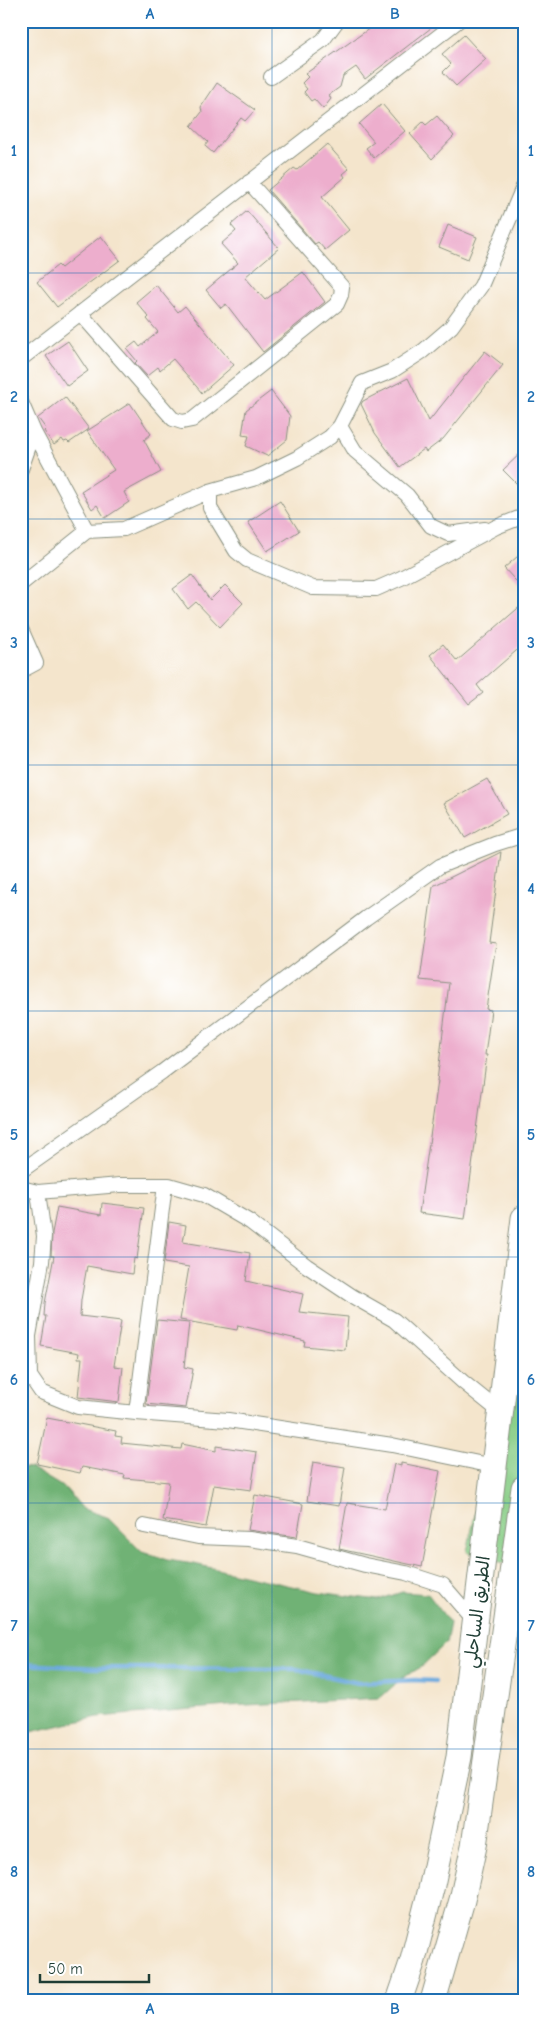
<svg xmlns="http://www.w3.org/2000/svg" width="545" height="2022" viewBox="0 0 545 2022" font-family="'Comic Neue','Playpen Sans Arabic',sans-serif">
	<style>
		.green { fill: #8bcf89; stroke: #55865e }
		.forest { fill: #70b275; stroke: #487854 }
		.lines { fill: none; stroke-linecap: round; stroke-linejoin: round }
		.stream { stroke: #6ba9dd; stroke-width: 4.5 }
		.building { fill: #edaecd }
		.street-casing { stroke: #8a9180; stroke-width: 16 }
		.highway-casing { stroke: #8a9180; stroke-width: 27 }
		.street { stroke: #fff; stroke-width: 14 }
		.highway { stroke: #fff; stroke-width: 25 }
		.grid { fill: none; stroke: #1f6fb2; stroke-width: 1; stroke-opacity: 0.55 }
		.labels { text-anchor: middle; stroke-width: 5; stroke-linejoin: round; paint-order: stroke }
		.street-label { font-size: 18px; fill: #1f3d34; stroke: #fff }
		.neatline { fill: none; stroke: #1f6fb2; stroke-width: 2 }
		.grid-label { font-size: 16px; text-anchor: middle; font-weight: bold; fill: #1f6fb2 }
	</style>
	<rect width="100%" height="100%" fill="#fff"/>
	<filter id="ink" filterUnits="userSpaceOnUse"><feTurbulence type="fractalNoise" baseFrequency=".02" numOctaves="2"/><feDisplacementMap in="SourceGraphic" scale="10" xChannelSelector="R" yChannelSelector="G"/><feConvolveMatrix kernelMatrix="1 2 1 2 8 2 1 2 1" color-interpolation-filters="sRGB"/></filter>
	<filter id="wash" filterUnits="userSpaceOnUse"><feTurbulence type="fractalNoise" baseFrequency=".0096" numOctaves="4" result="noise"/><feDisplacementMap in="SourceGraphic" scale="20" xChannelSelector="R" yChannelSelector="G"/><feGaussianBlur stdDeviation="1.12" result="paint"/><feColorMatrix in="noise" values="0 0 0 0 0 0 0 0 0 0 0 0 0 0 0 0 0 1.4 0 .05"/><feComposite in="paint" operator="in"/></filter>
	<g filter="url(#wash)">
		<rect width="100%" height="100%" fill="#f4e5cc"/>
		<!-- green -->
		<path class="green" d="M524,1291V1569L467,1552Z"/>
		<!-- forest -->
		<path class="forest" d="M21,1467L31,1468L66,1489L83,1509L107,1517L142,1552L167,1560L194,1564L318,1592L378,1600L402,1592L428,1594L450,1623L446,1643L421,1667L401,1679L380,1698L228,1706L98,1717L21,1734Z"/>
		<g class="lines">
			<!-- stream -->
			<path class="stream" d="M21,1664L98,1668L296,1669L358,1683L415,1680L435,1681"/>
		</g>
		<g id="blocks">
			<!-- building -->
			<path class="building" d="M380,21H440L365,79L356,67L343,76L340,87L329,95L331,99L323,109L314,99L311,101L304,92L307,89L302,83L308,77L305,74Z
				M464,35L486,59L456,86L443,72L451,64L442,54Z
				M217,83L255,110L245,121L241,118L213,153L205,146L208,142L191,126L202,112L201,107Z
				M382,104L405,131L374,158L366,148L374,142L359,124Z
				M437,116L454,136L432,159L410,134L423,122L426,125Z
				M327,144L349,169L343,174L345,177L322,197L349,230L325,250L318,242L315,244L268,190L294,168L297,170Z
				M247,211L279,248L245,277L265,300L303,272L325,302L263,352L226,304L221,308L206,290L238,263L221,244L236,231L231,225Z
				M448,225L477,237L468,259L439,247Z
				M101,236L120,260L57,307L37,282L58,265L61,268Z
				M156,285L178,312L185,306L234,365L202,393L173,359L160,370L158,367L147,376L135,363L137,361L127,349L136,342L140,347L158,332L147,319L149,317L136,302Z
				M68,341L88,371L67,386L46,356Z
				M485,351L503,365L443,439L426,452L424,449L400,467L375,433L361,404L363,401L408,378L429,421Z
				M271,391L290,416L287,440L267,456L246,446L249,436L242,435L246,410Z
				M65,397L89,429L69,443L67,441L64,442L62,439L54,445L44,431L46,429L38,418Z
				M130,403L151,434L144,440L161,472L124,492L129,502L105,518L97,505L92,509L81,491L114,470L87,431Z
				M524,450V491L503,470Z
				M280,501L299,531L267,551L248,522Z
				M524,551V590L504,568Z
				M192,575L210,600L225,585L243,603L220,627L196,602L188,609L173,589Z
				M524,603V644L477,685L483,693L469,704L430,655L443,644L457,661Z
				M487,779L507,814L465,838L444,803Z
				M501,852L489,943L496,944L486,1009L491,1010L485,1055H487L465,1219L419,1213L438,1081H437L449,983L420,980L433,886Z
				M102,1203L144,1208L137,1259L134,1258L132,1274L87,1266L81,1300L80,1316L121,1321L114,1366L123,1367L119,1402L78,1397L82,1358H78L79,1353L41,1346L46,1316H44L45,1303L54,1256H51L52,1233L57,1207L101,1215Z
				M169,1222L186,1225L183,1242L250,1253L246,1281L303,1294L299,1312L348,1317L345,1350L304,1346L305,1341L238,1325L237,1330L180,1320L189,1267L164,1263Z
				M157,1320L189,1323L184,1367L193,1369L186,1408L146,1404Z
				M47,1418L116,1431L115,1436L122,1437L121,1443L181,1449L182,1444L216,1451V1446L257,1452L251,1490L214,1485L206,1527L163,1520L169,1482L124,1478L125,1475L82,1467L80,1473L37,1464Z
				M313,1462L345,1467L339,1506L307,1501Z
				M401,1463L440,1471L422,1567L339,1549L347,1503L385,1509L394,1464L401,1466Z
				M255,1495L303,1504L297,1537L248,1530Z"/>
		</g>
	</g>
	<g filter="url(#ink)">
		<use href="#blocks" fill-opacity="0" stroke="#8a9180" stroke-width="1"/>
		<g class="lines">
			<defs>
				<path id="street" d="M271,77L323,40L337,21
					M80,313L173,419L182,422L192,420L337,304L341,295L342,287L249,182
					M21,359L458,21
					M21,402L34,432L21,469
					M340,426L355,451L407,495L431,526L448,534L485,529
					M34,432L87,531L124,529L210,491L256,478L297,458L330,437L340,426L362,383L392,371L423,351L451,327L481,286L524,185
					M210,491V508L236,551L247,560L313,588L376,589L401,578L496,527L524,516
					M21,584L87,531
					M21,629L36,663L21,671
					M21,1171L162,1072L366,918L440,866L495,844L524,835
					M21,1188L38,1192L120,1185H169L204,1195L250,1222L307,1266L352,1296L394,1320L463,1382L499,1411
					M38,1192L44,1236L42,1262L29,1336L30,1376L41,1392L78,1407L136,1413L228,1420L392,1445L493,1466
					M136,1413L165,1185
					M144,1526L198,1537L249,1539L297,1546L365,1565L406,1573L443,1585L475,1622"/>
				<path id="highway" d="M399,2001L413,1960L432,1885L459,1757L524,1218
					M433,2001L462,1900L474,1846L524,1488"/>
			</defs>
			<!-- street casing -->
			<use href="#street" class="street-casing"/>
			<!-- highway casing -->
			<use href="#highway" class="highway-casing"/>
			<!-- street -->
			<use href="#street" class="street"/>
			<!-- highway -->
			<use href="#highway" class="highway"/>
		</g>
	</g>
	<!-- grid -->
	<path class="grid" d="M272,21V2001M21,273H524M21,519H524M21,765H524M21,1011H524M21,1257H524M21,1503H524M21,1749H524"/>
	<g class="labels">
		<!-- street labels -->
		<g class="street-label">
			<text transform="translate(477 1612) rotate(-83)" y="6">الطريق الساحلي</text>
		</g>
	</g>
	<!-- margin -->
	<rect width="545" height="2022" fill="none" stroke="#fff" stroke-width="55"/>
	<!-- scale -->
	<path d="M40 1974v8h109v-8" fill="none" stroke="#1f3d34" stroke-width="2.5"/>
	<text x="48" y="1974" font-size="15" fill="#1f3d34" stroke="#ffffff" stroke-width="4" paint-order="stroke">50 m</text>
	<rect x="28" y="28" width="490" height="1966" class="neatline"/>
	<g class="grid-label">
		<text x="150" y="19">A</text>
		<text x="395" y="19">B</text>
		<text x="14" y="156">1</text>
		<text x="531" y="156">1</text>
		<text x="14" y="402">2</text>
		<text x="531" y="402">2</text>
		<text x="14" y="648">3</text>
		<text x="531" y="648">3</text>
		<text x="14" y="894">4</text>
		<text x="531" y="894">4</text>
		<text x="14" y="1140">5</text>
		<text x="531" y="1140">5</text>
		<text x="14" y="1385">6</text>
		<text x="531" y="1385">6</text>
		<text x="14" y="1631">7</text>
		<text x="531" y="1631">7</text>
		<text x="14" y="1877">8</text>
		<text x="531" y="1877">8</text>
		<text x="150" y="2014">A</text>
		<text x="395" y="2014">B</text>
	</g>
</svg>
